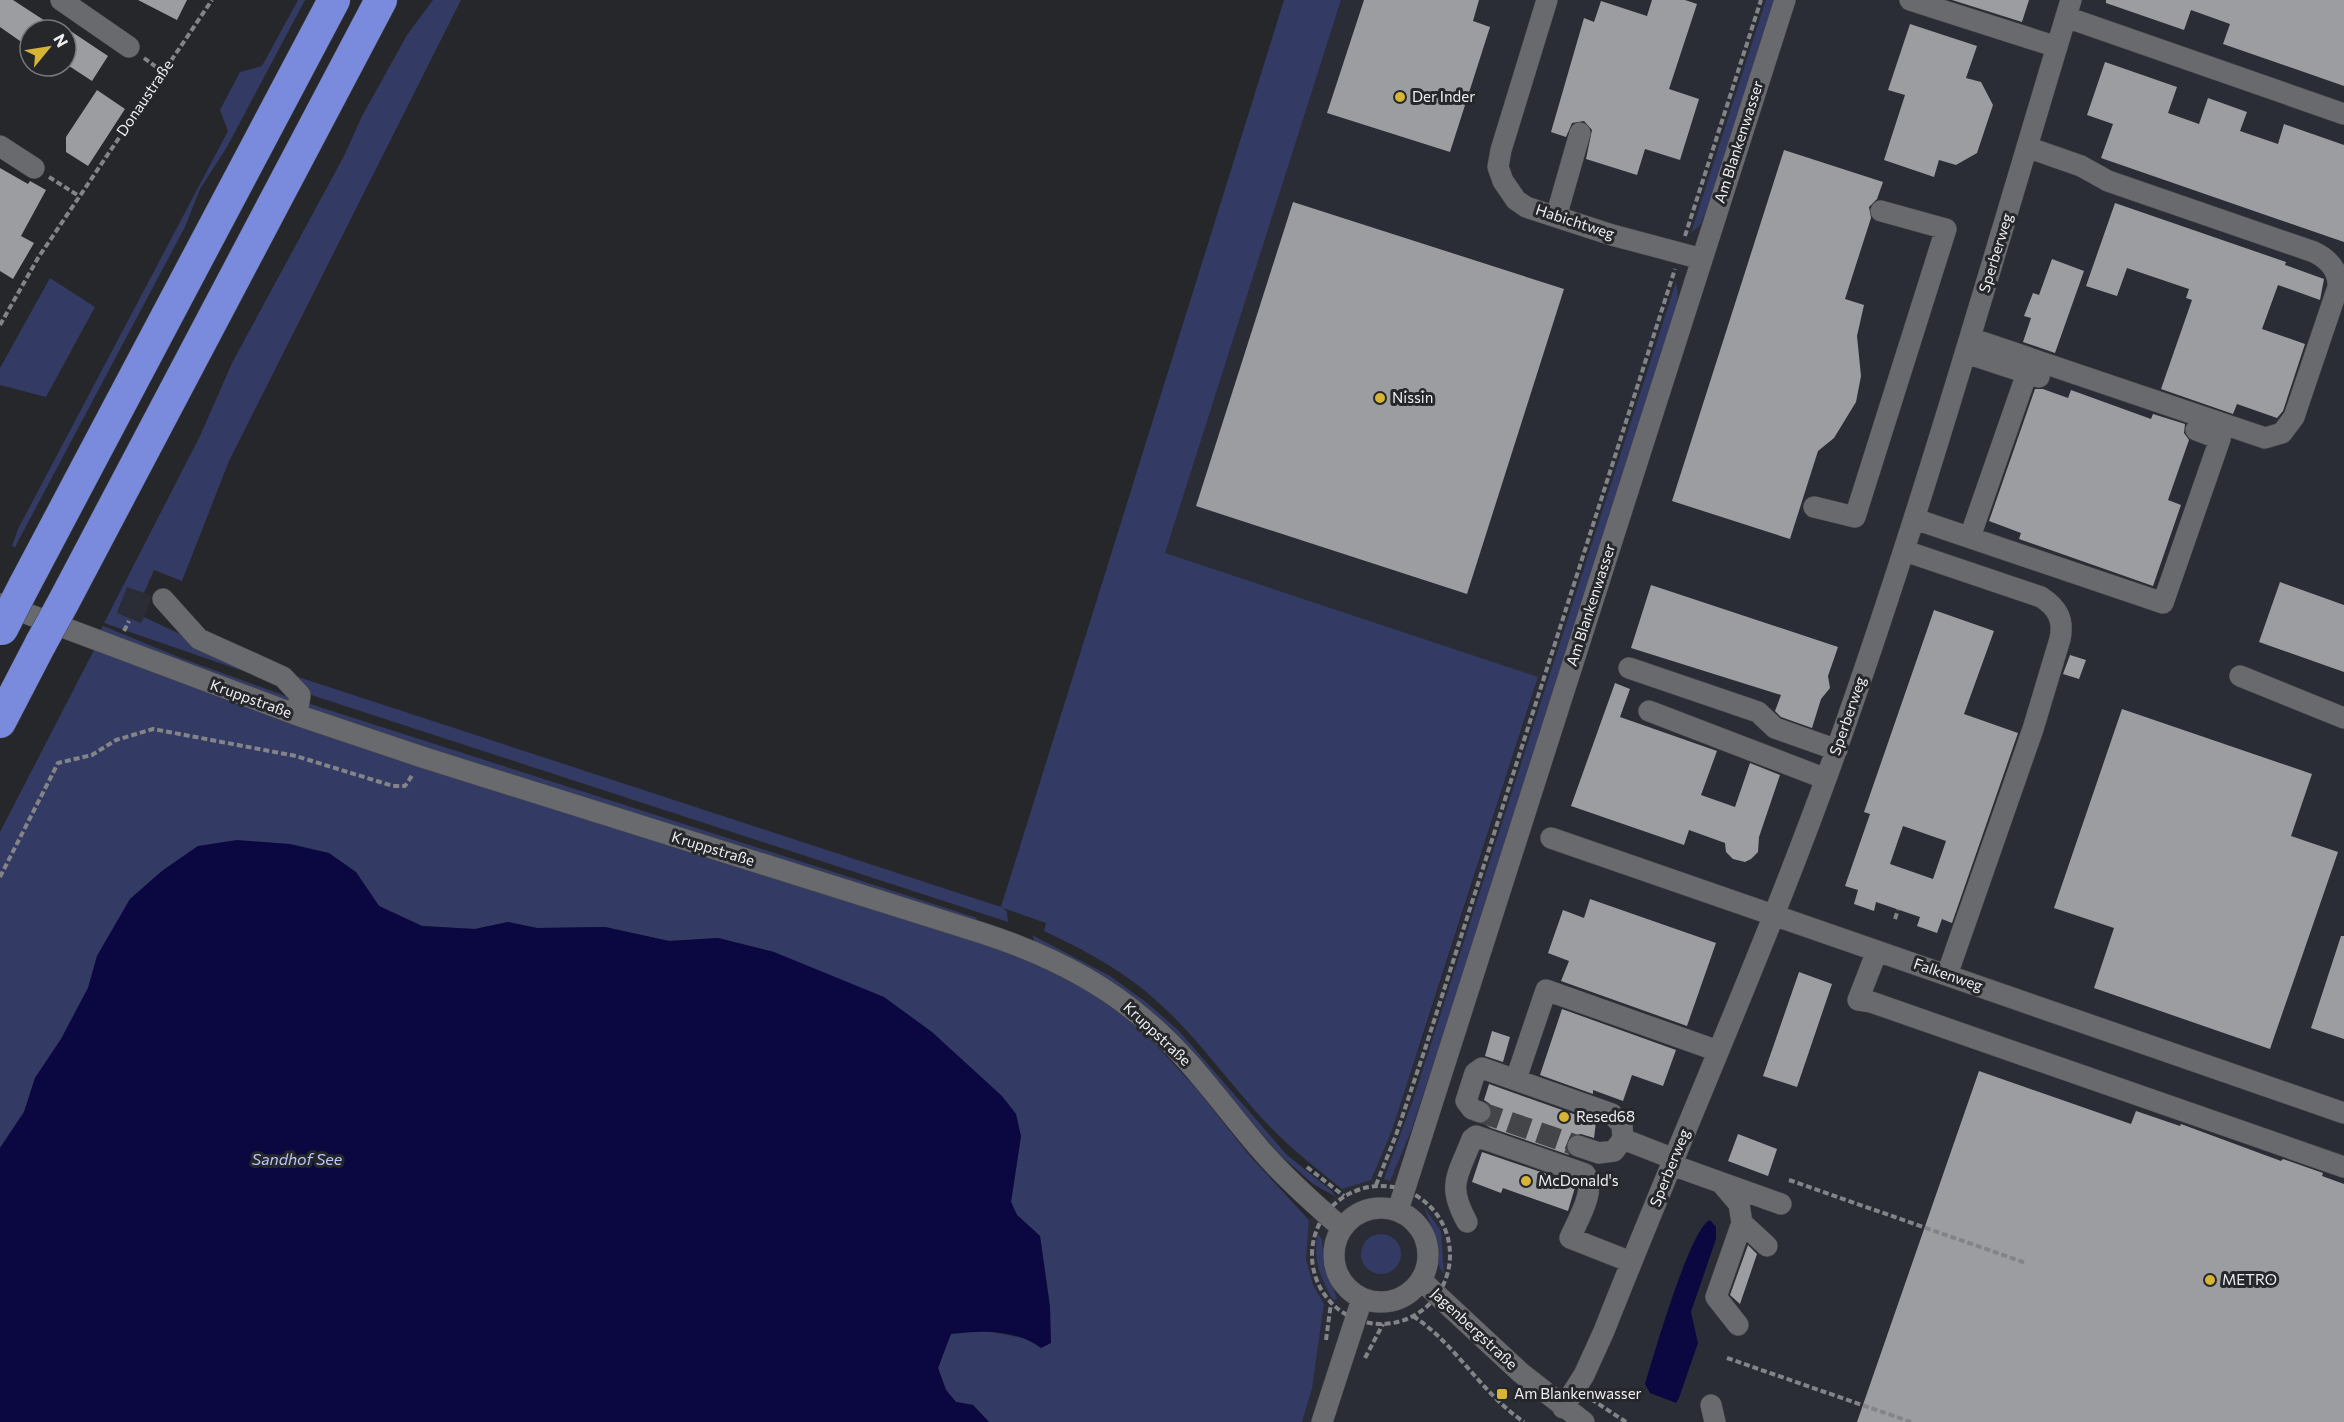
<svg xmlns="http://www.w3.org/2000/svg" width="2344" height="1422" viewBox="0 0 2344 1422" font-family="Commissioner,sans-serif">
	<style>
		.built { fill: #2b2d36 }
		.green { fill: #333a63 }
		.water { fill: #0b0841 }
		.building { fill: #9b9da1; fill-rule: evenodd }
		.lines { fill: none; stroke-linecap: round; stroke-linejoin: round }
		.minor-tunnel { stroke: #444548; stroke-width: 21; stroke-dasharray: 21 10; stroke-linecap: butt }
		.minor-casing { stroke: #454548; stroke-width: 22 }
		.highway-casing { stroke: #454548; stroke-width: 33 }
		.path { stroke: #838487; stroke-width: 4; stroke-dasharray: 6 3; stroke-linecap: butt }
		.minor { stroke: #696a6e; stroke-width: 21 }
		.highway { stroke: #7a8add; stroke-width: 32 }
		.highway-bridge-casing { stroke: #454548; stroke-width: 33; stroke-linecap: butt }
		.highway-bridge { stroke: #7a8add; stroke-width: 32 }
		.poi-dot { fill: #d6b534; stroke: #26272a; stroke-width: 2 }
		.labels { text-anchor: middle; stroke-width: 6; stroke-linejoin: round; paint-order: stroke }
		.poi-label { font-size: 15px; fill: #eeeef1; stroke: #26272a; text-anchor: start }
		.street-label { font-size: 15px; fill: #eeeef1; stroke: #26272a }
		.water-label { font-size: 16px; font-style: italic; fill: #bac7fe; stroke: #26272a }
	</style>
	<rect width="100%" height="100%" fill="#26272a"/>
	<!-- built -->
	<path class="built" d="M1341,0H2344V1422H1302L1312,1389L1324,1304L1313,1285L1306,1259L1309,1220L1341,1189L1301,1156L1260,1117L1182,1025L1139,986L1091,954L1044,931L1419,1050L1538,678L1164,553Z
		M127,587L152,596L142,623L117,614Z"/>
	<!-- green -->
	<path class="green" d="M298,0H305L227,147L200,189L185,227L15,547L12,546L18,529L228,131L220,110L240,72L262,66Z
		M433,0H461L229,461L182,581L154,570L144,593L127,587L117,613L141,623L144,617L197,642L254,675L104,623L200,436L232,363L344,156L362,116L407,35Z
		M1284,0H1341L1165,553L1538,677L1392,1130L1371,1180L1342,1189C1313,1166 1284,1143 1260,1116C1220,1072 1187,1023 1139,986C1110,963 1077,947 1044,931L1046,923L1003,908L1007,912L1008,922L302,692L280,671L1001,907Z
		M1766,0H1774L1709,205L1700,225L1691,233Z
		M50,278L95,307L46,397L0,385V368Z
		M1676,282L1678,295L1676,309L1447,1023L1411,1131L1390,1181L1384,1179L1413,1100Z
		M103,626L181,658L294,699L293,704L100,631Z
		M94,650L710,858L967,938L1014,955L1073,981L1120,1012L1157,1046L1195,1087L1250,1156L1309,1220L1306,1259L1313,1285L1324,1304L1312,1389L1302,1422H989L973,1405L956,1402L946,1390L938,1368L951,1333L987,1331L1029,1339L1050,1307L1040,1236L1017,1215L1011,1202L1021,1136L774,952L718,938L669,941L605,927L537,928L508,922L475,929L422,926L379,906L356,872L198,846L162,871L130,899L97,956L88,988L61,1039L35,1078L24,1112L0,1148V832Z
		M307,703L977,918L976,921L516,778L305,708Z
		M1032,935L1110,976L1146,1002L1179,1031L1287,1155L1332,1191L1336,1197L1313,1184L1279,1154L1173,1030L1139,1001L1035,942Z
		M1424,1207L1441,1231L1444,1275L1438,1264L1436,1239Z
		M1361 1254a20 20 0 1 1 40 0a20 20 0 1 1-40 0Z
		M1318,1234L1322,1239L1324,1264L1337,1299L1333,1300C1321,1279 1312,1259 1318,1234Z"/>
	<!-- water -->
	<path class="water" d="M237,840L290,844L329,853L356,872L379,906L422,926L475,929L508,922L537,928L605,927L669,941L718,938L774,952L884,997L932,1032L1002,1096L1016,1114L1021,1136L1011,1202L1017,1215L1040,1236L1050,1307L1051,1343L1041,1348C1016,1329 981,1330 951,1334L938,1368L946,1390L956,1402L973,1405L989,1422H0V1148L24,1112L35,1078L61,1039L88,988L97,956L130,899L162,871L198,846Z
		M1710,1220L1716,1227V1239L1691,1312L1698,1343L1679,1398L1676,1403L1650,1393L1645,1384C1653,1358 1690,1228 1710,1220Z"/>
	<!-- building -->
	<path class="building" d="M0,0H13L59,30H30V48L0,27Z
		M138,0H187L177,20Z
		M1364,0H1479L1473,21L1490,27L1450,152L1327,113Z
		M1652,0H1685L1697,4L1669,89L1699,99L1680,160L1645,149L1637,175L1586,159L1592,130L1584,121L1572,123L1566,137L1551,132L1584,18L1594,22L1601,1L1647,16Z
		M1952,0H2029L2022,22Z
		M2106,0H2344V86L2223,44L2230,24L2191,10L2184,30L2106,3Z
		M1910,24L1977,46L1966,78L1981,82L1993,105L1977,153L1956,165L1939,160L1934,177L1884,160L1905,95L1888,90Z
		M66,28L108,56L92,81L66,64Z
		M2105,62L2177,87L2168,113L2199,124L2208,98L2247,112L2240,131L2278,144L2284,124L2344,145V242L2101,158L2113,124L2087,115Z
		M97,90L125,109L88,166L66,152V137Z
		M1784,150L1883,182L1877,199L1869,207L1871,218L1845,299L1864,305L1857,336L1861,376L1856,402L1834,438L1818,451L1790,539L1672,501Z
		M0,168L28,184L30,181L46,190L21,236L34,243L13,279L0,271Z
		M1293,202L1564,289L1467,594L1196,506Z
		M2115,203L2286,262L2285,265L2324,279L2320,300L2278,285L2262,329L2305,344L2283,411L2277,418L2237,404L2233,414L2161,389L2192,300L2186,298L2189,289L2127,268L2117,296L2086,286Z
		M2052,259L2084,271L2055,353L2023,342L2031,318L2024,316L2033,293L2039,295Z
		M2035,389H2043L2068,398L2071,390L2151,419L2153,414L2185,424L2184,433L2189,440L2168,500L2181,505L2153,586L2019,539L2021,533L1989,521Z
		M2280,582L2344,605V672L2259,642Z
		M1651,585L1838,647L1828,676L1830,688L1821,699L1812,728L1781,717L1775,711L1781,695L1631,648Z
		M1934,610L1994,631L1964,714L2018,733L1952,923L1942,919L1937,933L1917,926L1920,917L1876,902L1874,911L1854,904L1858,890L1845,886L1870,814L1864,812ZM1903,826L1946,841L1933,879L1890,864Z
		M2070,655L2086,660L2079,679L2063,674Z
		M1615,683L1630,689L1620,717L1717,751L1701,795L1735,807L1750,763L1780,775L1759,837L1758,852L1751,859L1745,862L1733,859L1726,852L1725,843L1689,830L1684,845L1571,806Z
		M2122,709L2312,774L2291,836L2338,852L2270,1049L2094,988L2114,928L2054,908Z
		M1590,899L1716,943L1687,1026L1561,981L1569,961L1548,953L1563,910L1584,918Z
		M2341,936H2344V1039L2311,1028Z
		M1799,972L1832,984L1797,1087L1763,1076Z
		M1562,1009L1676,1050L1663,1086L1632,1075L1623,1101L1593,1090V1094L1540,1075Z
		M1492,1031L1510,1037L1503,1062L1485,1056Z
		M1979,1071L2131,1124L2136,1111L2180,1126L2181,1124L2281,1161L2283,1159L2323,1173L2322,1176L2344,1184V1422H1857Z
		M1489,1084L1596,1122L1594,1138L1581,1134L1570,1136L1565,1148L1569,1155L1491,1128L1484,1124L1492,1116L1490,1104L1484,1100Z
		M1738,1134L1777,1149L1768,1176L1728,1161Z
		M1482,1152L1576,1184L1568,1211L1503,1188L1501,1193L1472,1182Z
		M1748,1245L1757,1254L1740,1304L1730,1295Z"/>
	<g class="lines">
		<!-- minor-tunnel -->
		<path class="minor-tunnel" d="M1480,1112L1578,1146"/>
		<defs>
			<path id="minor" d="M61,0L129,47
				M1547,0L1501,150L1498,167L1503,181L1516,200L1526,207L1612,235L1702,259
				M1910,0L2057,47
				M2066,17L2344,114
				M0,146L34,168
				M1556,217L1580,133
				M1970,338L2265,438L2282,433L2294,417L2338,287C2339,270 2328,259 2314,252L2108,181L2081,166L2027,147
				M1966,353L2039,377
				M1814,507L1855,517L1946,229L1881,211
				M1915,519L2163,603L2220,439L2196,430
				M1970,537L2027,373
				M1905,551L2041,597C2058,608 2064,620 2060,639L2033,729L1947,975
				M163,599L199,639L283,677L300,695L297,715
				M1,604L297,715L422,757L982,933C1041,952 1097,978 1145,1020C1190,1057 1222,1105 1260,1149C1285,1178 1313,1203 1342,1228
				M1629,668L1758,712L1775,728L1837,750
				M2240,676L2344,718
				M1649,711L1826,779
				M1551,838L2344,1113
				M1877,951L1858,1000L1871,1002L2344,1167
				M1516,1079L1546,990L1718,1051
				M1480,1112L1472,1109L1466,1101L1475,1073L1482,1068L1612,1114L1622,1125L1623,1139L1614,1151L1599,1153L1578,1146
				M1623,1139L1674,1159
				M1672,1165L1781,1204
				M1722,1184L1739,1204L1742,1223L1716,1297L1738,1325
				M1334 1255a47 47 0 1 1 94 0a47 47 0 1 1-94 0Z
				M1398,1210L1785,0
				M1467,1222C1446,1184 1458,1176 1472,1139L1476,1136L1585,1174C1597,1190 1577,1221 1570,1238L1631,1262
				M1742,1223L1767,1246
				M1421,1280L1521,1373L1584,1422
				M1711,1405L1715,1422
				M1563,1408L1584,1375L1604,1331C1680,1138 1766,947 1836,751C1924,504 1995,251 2071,0
				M1322,1422L1362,1299"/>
			<path id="highway" d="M24,586L334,0
				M63,603L381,0
				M0,722L41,643"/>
		</defs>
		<!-- minor casing -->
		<use href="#minor" class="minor-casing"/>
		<!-- highway casing -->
		<use href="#highway" class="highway-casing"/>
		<!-- path -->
		<path class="path" d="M144,58L163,72
			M49,177L79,196
			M1685,236L1761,0
			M0,325L38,258L212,0
			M124,631L129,621
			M0,877L58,763L92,755L116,740L153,729L296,756L393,786H405L413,774
			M1895,919L1898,910
			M1307,1167L1344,1196
			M1789,1180L2026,1263
			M1376,1185L1396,1135L1425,1049L1675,269
			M1312 1255a69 69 0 1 1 138 0a69 69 0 1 1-138 0Z
			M1413,1316C1456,1344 1481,1393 1524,1422
			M1326,1340L1331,1303
			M1365,1358L1383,1324
			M1727,1358L1911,1422
			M1591,1399L1626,1422"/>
		<!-- minor -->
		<use href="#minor" class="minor"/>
		<!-- highway -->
		<use href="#highway" class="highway"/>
		<defs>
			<path id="highway-bridge" d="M2,629L24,586
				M41,643L63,603"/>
		</defs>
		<!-- highway-bridge casing -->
		<use href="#highway-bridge" class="highway-bridge-casing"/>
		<!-- highway-bridge -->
		<use href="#highway-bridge" class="highway-bridge"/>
	</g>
	<!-- markers -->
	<g class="poi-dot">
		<circle cx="1400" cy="97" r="6"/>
		<circle cx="1380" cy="398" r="6"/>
		<circle cx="1564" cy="1117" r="6"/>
		<circle cx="1526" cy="1181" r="6"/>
		<circle cx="2210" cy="1280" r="6"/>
		<rect x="1496" y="1388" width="12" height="12" rx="3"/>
	</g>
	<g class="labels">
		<!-- poi labels -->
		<g class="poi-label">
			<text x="1412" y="102">Der Inder</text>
			<text x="1392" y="403">Nissin</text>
			<text x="1576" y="1122">Resed68</text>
			<text x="1538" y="1186">McDonald's</text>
			<text x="2222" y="1285">METRO</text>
			<text x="1514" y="1399">Am Blankenwasser</text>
		</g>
		<!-- street labels -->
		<g class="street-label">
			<text transform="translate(145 98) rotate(-56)" y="5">Donaustraße</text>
			<text transform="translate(1739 142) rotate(-72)" y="5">Am Blankenwasser</text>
			<text transform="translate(1575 222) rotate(18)" y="5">Habichtweg</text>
			<text transform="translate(1996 253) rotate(-73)" y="5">Sperberweg</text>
			<text transform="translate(1591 605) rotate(-72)" y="5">Am Blankenwasser</text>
			<text transform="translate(251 699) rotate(20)" y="5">Kruppstraße</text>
			<text transform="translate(1848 716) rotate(-71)" y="5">Sperberweg</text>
			<text transform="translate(713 849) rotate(17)" y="5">Kruppstraße</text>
			<text transform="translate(1948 975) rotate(19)" y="5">Falkenweg</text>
			<text transform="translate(1157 1034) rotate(43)" y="5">Kruppstraße</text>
			<text transform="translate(1670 1168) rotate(-68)" y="5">Sperberweg</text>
			<text transform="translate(1474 1329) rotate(43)" y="5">Jagenbergstraße</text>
		</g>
		<!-- water labels -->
		<g class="water-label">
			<text x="297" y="1165">Sandhof See</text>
		</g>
	</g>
	<!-- north arrow -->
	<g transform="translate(48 48) rotate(60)"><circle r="28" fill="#26272a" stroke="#76777a" stroke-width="1.5"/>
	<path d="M0-4.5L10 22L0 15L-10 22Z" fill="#d6b534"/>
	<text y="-9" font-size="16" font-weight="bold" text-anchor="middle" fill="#eeeef1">N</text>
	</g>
</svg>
